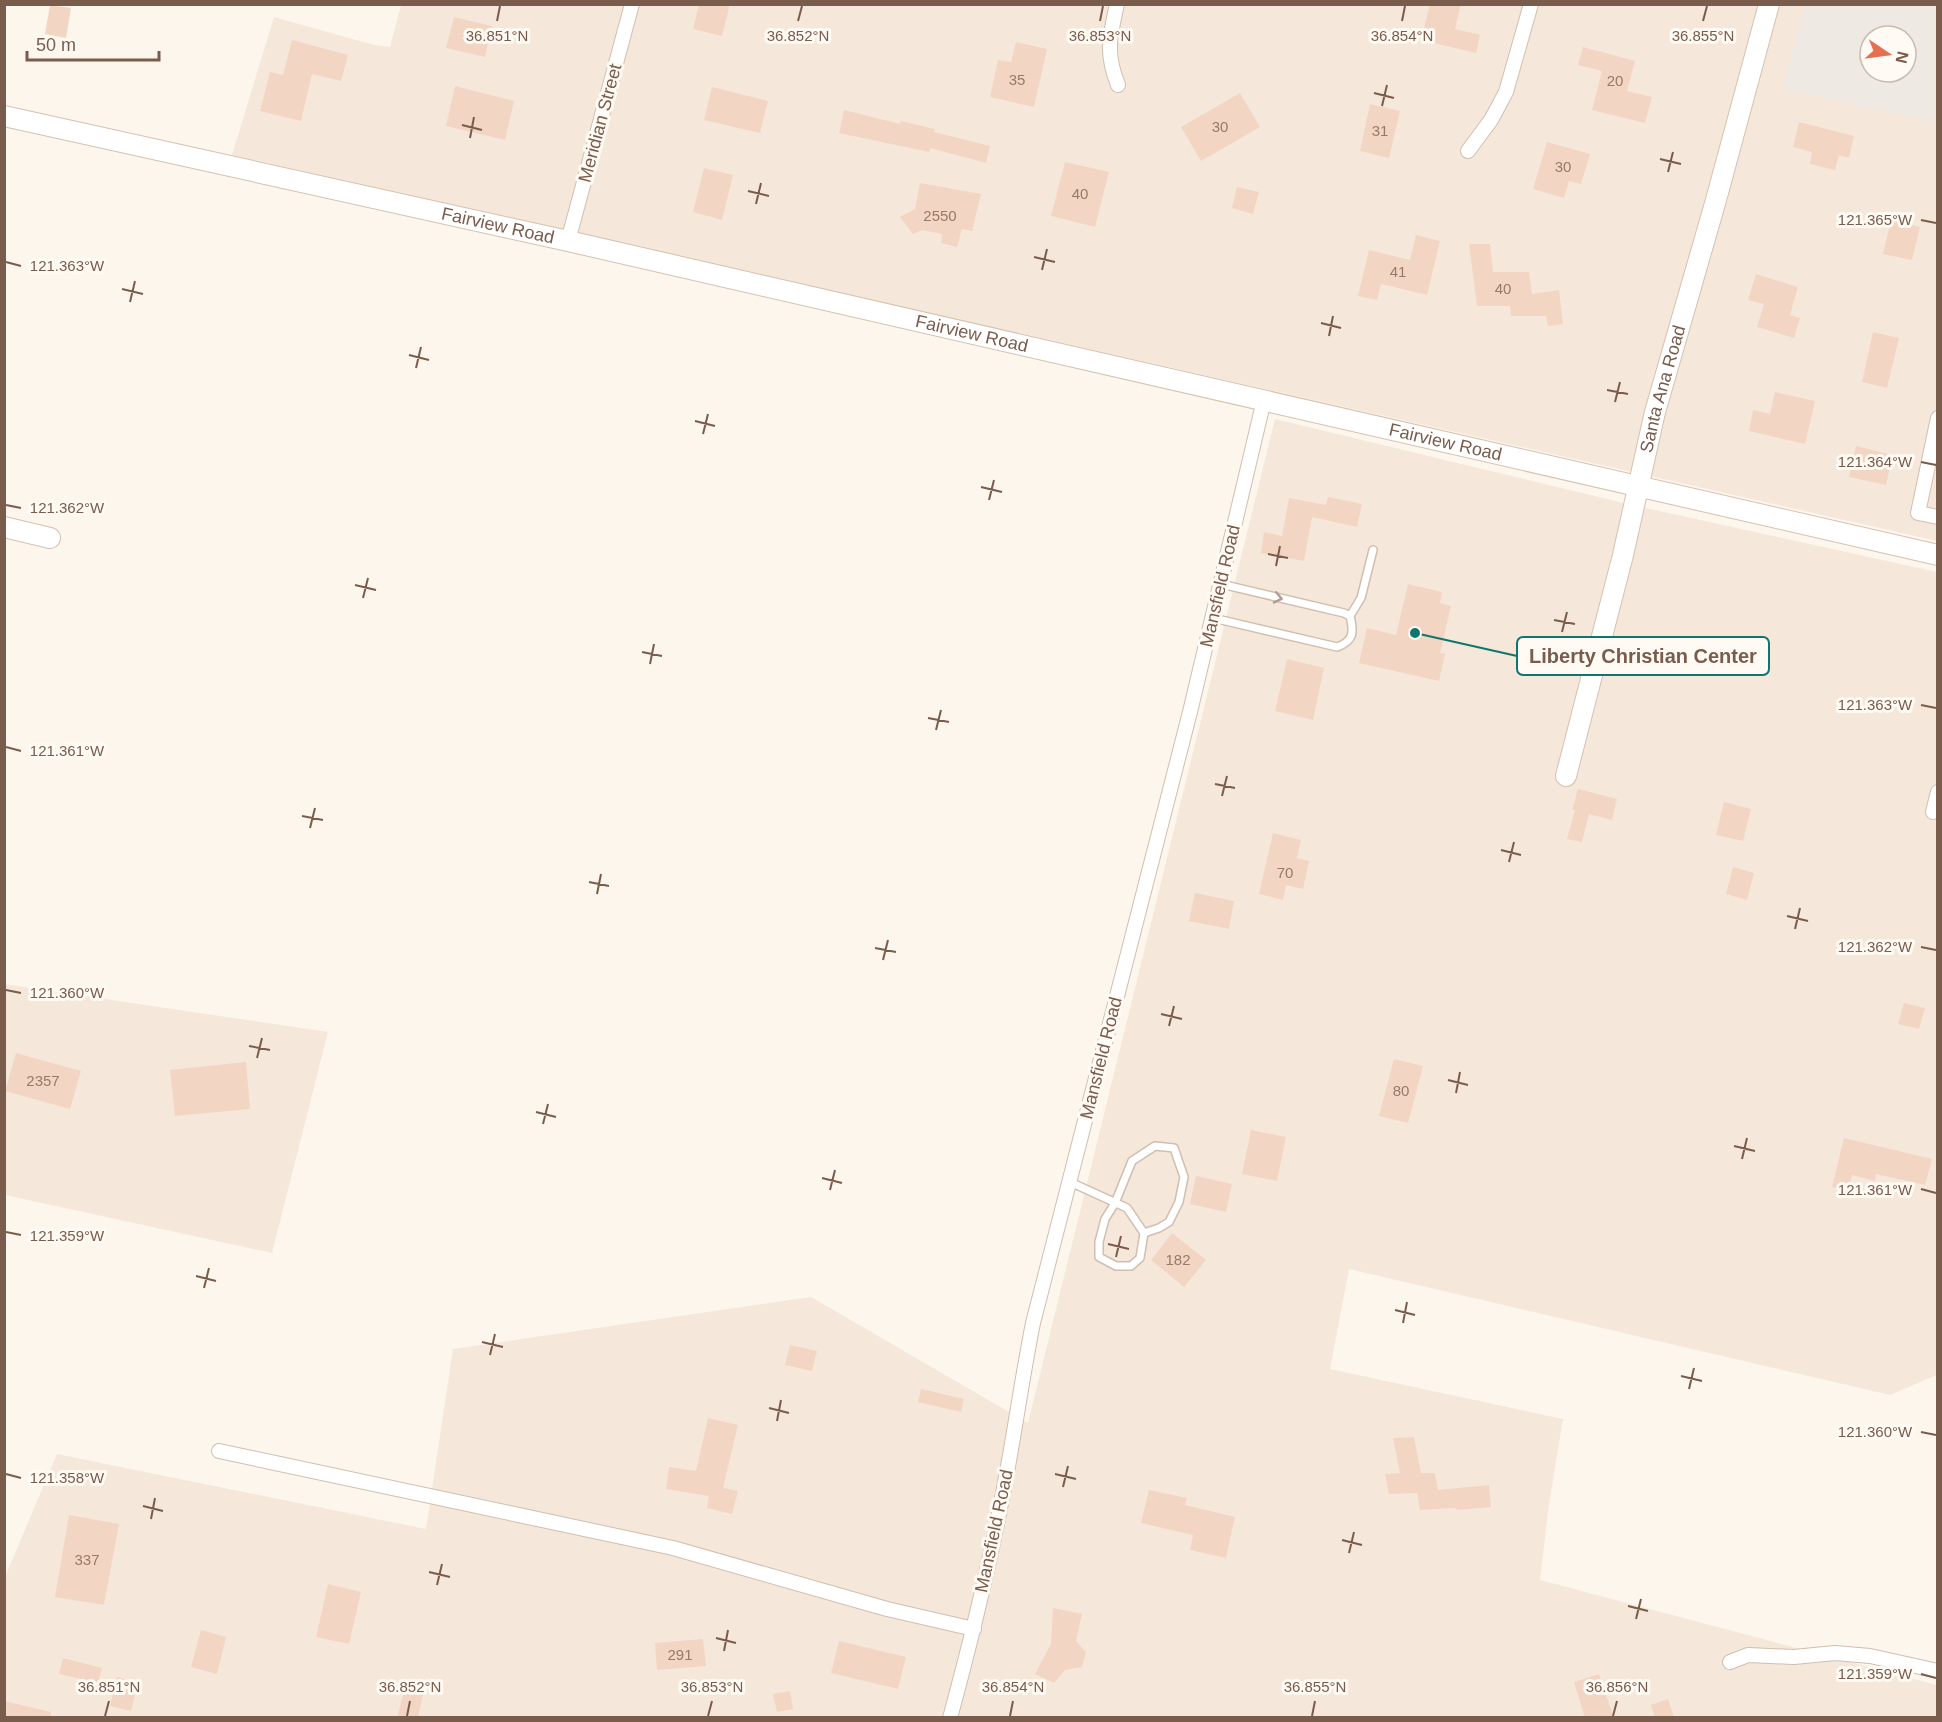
<svg xmlns="http://www.w3.org/2000/svg" width="1942" height="1722" viewBox="0 0 1942 1722" font-family="Helvetica,sans-serif">
	<style>
		.residential { fill: #f5e8da; fill-rule: evenodd }
		.industrial { fill: #efe9e4; fill-rule: evenodd }
		.building { fill: #f3d5c3 }
		.lines { fill: none; stroke-linecap: round; stroke-linejoin: round }
		.lane-casing { stroke: #d1beb0; stroke-width: 10 }
		.street-casing { stroke: #d1beb0; stroke-width: 16 }
		.secondary-casing { stroke: #d6c0b0; stroke-width: 22 }
		.lane { stroke: #fff; stroke-width: 7 }
		.street { stroke: #fff; stroke-width: 14 }
		.secondary { stroke: #fff; stroke-width: 20 }
		.oneway { stroke: #af9d94 }
		.ticks { fill: none; stroke: #7a5c4d; stroke-width: 2 }
		.labels { text-anchor: middle; stroke-width: 6; stroke-linejoin: round; paint-order: stroke }
		.number-label { font-size: 15px; fill: #987a6a }
		.street-label { font-size: 18px; fill: #7a5c4d; stroke: #fffaf3 }
		.ticks-label { font-size: 15px; text-anchor: middle; fill: #7a5c4d; stroke: #fffaf3; stroke-width: 6; stroke-linejoin: round; paint-order: stroke }
		.leader { fill: none; stroke: #0f766e; stroke-width: 2 }
		.callout-dot { fill: #0f766e; stroke: #fffaf3; stroke-width: 2 }
		.callout { fill: #fffaf3; stroke: #0f766e; stroke-width: 2 }
		.callout-label { font-size: 20px; text-anchor: middle; font-weight: bold; fill: #7a5c4d }
	</style>
	<rect width="100%" height="100%" fill="#fdf6ec"/>
	<!-- residential -->
	<path class="residential" d="M401,5H1937V541L232,155L274,17L374,45L390,47ZM1870,36H1906V72H1870Z
		M1275,419L1632,505L1937,572V1375L1890,1395L1349,1269L1330,1369L1563,1419L1548,1511L1540,1580L1937,1685V1717L5,1718V1577L57,1454L426,1529L453,1349L811,1297L1028,1423Z
		M4,984L328,1032L272,1253L5,1195Z"/>
	<!-- industrial -->
	<path class="industrial" d="M1806,5H1937V123L1782,88ZM1870,36H1906V72H1870Z"/>
	<!-- building -->
	<path class="building" d="M699,4H730L722,36L693,29Z
		M1430,4H1461L1455,29L1480,35L1476,53L1421,40Z
		M50,5L71,8L66,38L45,34Z
		M454,17L492,26L485,57L446,48Z
		M292,40L348,55L341,81L312,74L301,121L260,111L270,72L283,75Z
		M1016,42L1047,49L1034,107L990,97L998,60L1011,62Z
		M1583,47L1635,61L1627,91L1652,97L1645,123L1592,110L1602,71L1578,65Z
		M455,86L514,101L505,140L446,126Z
		M712,87L768,101L760,133L704,120Z
		M1240,93L1260,127L1201,161L1181,127Z
		M1370,104L1400,111L1389,158L1360,151Z
		M844,110L900,124L901,121L935,129L934,132L990,146L986,163L930,148L929,152L839,133Z
		M1799,122L1854,136L1849,158L1839,155L1835,170L1810,164L1812,152L1793,147Z
		M1547,142L1590,154L1581,184L1569,181L1564,198L1533,189Z
		M1065,162L1109,172L1095,227L1051,216Z
		M704,168L733,175L722,220L693,212Z
		M920,183L981,194L972,231L962,229L957,247L941,243L942,234L922,230L913,234L900,217L915,209Z
		M1237,187L1259,192L1253,214L1232,208Z
		M1891,220L1920,227L1912,260L1883,254Z
		M1416,235L1440,241L1427,295L1381,284L1377,300L1358,296L1369,250L1410,260Z
		M1469,244H1490L1493,272H1529L1532,294L1559,290L1563,324L1548,326L1546,316H1511L1510,306H1477Z
		M1756,274L1798,287L1790,315L1800,318L1794,338L1757,327L1764,304L1748,300Z
		M1873,332L1899,338L1887,388L1862,382Z
		M1775,392L1815,401L1805,444L1749,431L1753,410L1770,414Z
		M1856,446L1893,455L1886,485L1849,477Z
		M1328,497L1362,504L1357,527L1312,517L1304,561L1261,553L1264,532L1282,536L1289,498L1326,505Z
		M1408,584L1442,592L1440,603L1451,606L1440,653L1445,654L1439,681L1359,663L1367,628L1396,635Z
		M1287,659L1324,668L1313,720L1275,711Z
		M1578,789L1617,799L1612,820L1589,814L1582,842L1567,839L1575,810H1572Z
		M1724,802L1751,809L1743,841L1716,835Z
		M1273,833L1301,840L1297,858L1309,861L1303,889L1286,885L1283,900L1259,894Z
		M1733,867L1754,873L1747,900L1726,894Z
		M1195,893L1234,901L1229,929L1189,921Z
		M1904,1003L1925,1008L1919,1029L1898,1024Z
		M16,1053L81,1071L70,1109L5,1091Z
		M1394,1059L1423,1066L1408,1123L1379,1116Z
		M246,1062L250,1109L175,1116L170,1070Z
		M1251,1130L1286,1137L1277,1181L1242,1174Z
		M1844,1138L1932,1159L1925,1185L1876,1174L1875,1181L1852,1175L1848,1191L1832,1187Z
		M1196,1176L1232,1184L1226,1212L1190,1204Z
		M1172,1233L1206,1260L1184,1287L1151,1260Z
		M790,1345L817,1351L812,1371L785,1365Z
		M921,1389L964,1399L961,1412L918,1402Z
		M708,1418L738,1425L723,1488L738,1491L732,1514L707,1508L709,1496L666,1489L669,1467L696,1471Z
		M1414,1437L1421,1473H1435L1438,1490L1489,1485L1491,1507L1457,1510L1456,1508L1420,1510L1417,1493L1389,1494L1385,1474L1400,1473L1393,1438Z
		M1149,1490L1187,1498L1185,1505L1235,1517L1226,1558L1190,1550L1193,1535L1141,1523Z
		M69,1515L119,1524L104,1605L55,1597Z
		M328,1584L361,1592L349,1644L316,1637Z
		M1053,1608L1082,1614L1076,1641L1086,1652L1082,1667L1065,1670L1054,1683L1035,1674L1051,1644Z
		M201,1630L226,1637L217,1674L191,1667Z
		M703,1639L706,1666L657,1670L655,1643Z
		M839,1641L906,1657L898,1689L831,1673Z
		M63,1658L102,1668L98,1683L59,1674Z
		M1599,1674L1614,1718H1585L1574,1682Z
		M117,1677L138,1682L131,1711L110,1706Z
		M404,1691L423,1695L418,1718H397Z
		M790,1691L793,1709L777,1712L773,1694Z
		M1668,1699L1674,1718H1655L1651,1705Z
		M4,1701L51,1712V1718H4Z"/>
	<g class="lines">
		<defs>
			<path id="lane" d="M1350,616L1361,598L1373,550
				M1213,618L1337,647C1354,641 1354,632 1350,616L1344,613L1221,584
				M1070,1182L1127,1208L1144,1233L1140,1258L1131,1266H1116L1099,1257V1242L1105,1219L1115,1203L1132,1161L1155,1146L1174,1148L1184,1177L1179,1202L1169,1222L1159,1228L1144,1233"/>
			<path id="street" d="M1117,4C1110,36 1105,53 1118,85
				M1468,151L1491,120L1506,92L1531,4
				M568,241L632,4
				M1938,418L1918,513L1938,517
				M1933,812L1938,792
				M219,1451L673,1548L887,1609L974,1629
				M1730,1662L1748,1655L1794,1657L1835,1653L1870,1656L1938,1671
				M950,1718C972,1637 992,1555 1007,1472C1016,1423 1023,1373 1033,1323L1190,712L1264,400"/>
			<g id="secondary">
				<path id="s1" d="M4,116L568,241L1938,555"/>
				<path d="M4,527L50,538"/>
				<path id="s2" d="M1566,776L1623,555L1655,412L1716,200L1769,4"/>
			</g>
		</defs>
		<!-- lane casing -->
		<use href="#lane" class="lane-casing"/>
		<!-- street casing -->
		<use href="#street" class="street-casing"/>
		<!-- secondary casing -->
		<use href="#secondary" class="secondary-casing"/>
		<!-- lane -->
		<use href="#lane" class="lane"/>
		<!-- street -->
		<use href="#street" class="street"/>
		<!-- secondary -->
		<use href="#secondary" class="secondary"/>
	</g>
	<!-- one-way arrows -->
	<defs><path id="oneway-chevron" d="M-2-3.5L2.5 0L-2 3.5" fill="none" stroke-width="1.6" stroke-linecap="round" stroke-linejoin="round" transform="scale(1.5)"/></defs>
	<use class="oneway" href="#oneway-chevron" transform="translate(1278 598) rotate(13)"/>
	<!-- ticks -->
	<path class="ticks" d="M497,21L500,6M798,21L802,6M1100,21L1103,6M1402,21L1405,6M1703,21L1707,6M1374,93L1394,98M1382,106L1387,85M462,125L482,130M470,138L474,117M1660,159L1681,164M1668,172L1673,152M748,191L769,196M756,204L761,183M1921,220L1936,223M1034,257L1055,262M6,262L21,266M1042,270L1047,249M122,289L143,294M130,302L135,281M1321,323L1341,328M1329,336L1333,316M409,355L429,360M416,368L421,347M1607,390L1628,394M1615,402L1620,382M695,421L715,426M703,434L708,414M1921,462L1936,465M981,487L1002,492M989,500L994,480M6,505L21,508M1268,554L1288,558M1276,566L1280,546M355,585L376,590M363,598L368,578M1554,620L1575,624M1562,632L1567,612M642,652L662,656M650,664L654,644M1921,705L1936,708M928,718L949,722M936,730L941,710M6,747L21,751M1215,784L1235,788M1222,796L1227,776M302,816L323,820M310,828L315,808M1501,850L1521,855M1509,862L1514,842M589,882L609,886M597,894L601,874M1787,916L1808,921M1795,929L1800,908M1921,947L1936,950M875,948L896,952M883,960L888,940M6,990L21,993M1161,1014L1182,1019M1169,1026L1174,1006M249,1046L270,1050M257,1058L262,1038M1448,1080L1468,1085M1456,1093L1460,1072M536,1112L556,1117M543,1124L548,1104M1734,1146L1755,1151M1742,1159L1747,1138M822,1178L842,1183M1921,1189L1936,1193M830,1190L835,1170M6,1232L21,1235M1108,1244L1129,1249M1116,1257L1121,1236M196,1276L216,1281M204,1288L209,1268M1395,1310L1415,1315M1403,1323L1407,1302M482,1342L503,1347M490,1355L495,1334M1681,1376L1702,1381M1689,1389L1694,1368M769,1408L789,1413M777,1421L781,1400M1921,1432L1936,1435M6,1474L21,1478M1055,1474L1076,1479M1063,1487L1068,1466M143,1506L163,1511M151,1519L155,1498M1342,1540L1362,1545M1349,1553L1354,1532M429,1572L450,1577M437,1585L442,1564M1628,1606L1648,1611M1636,1619L1641,1599M716,1638L736,1643M724,1651L728,1630M1921,1674L1936,1678M105,1716L109,1701M407,1716L410,1701M708,1716L712,1701M1010,1716L1013,1701M1312,1716L1315,1701M1613,1716L1617,1701"/>
	<g class="labels">
		<!-- number labels -->
		<g class="number-label">
			<text x="1017" y="85">35</text>
			<text x="1615" y="86">20</text>
			<text x="1220" y="132">30</text>
			<text x="1380" y="136">31</text>
			<text x="1563" y="172">30</text>
			<text x="1080" y="199">40</text>
			<text x="940" y="221">2550</text>
			<text x="1398" y="277">41</text>
			<text x="1503" y="294">40</text>
			<text x="1285" y="878">70</text>
			<text x="43" y="1086">2357</text>
			<text x="1401" y="1096">80</text>
			<text x="1178" y="1265">182</text>
			<text x="87" y="1565">337</text>
			<text x="680" y="1660">291</text>
		</g>
		<!-- street labels -->
		<g class="street-label">
			<text transform="translate(600 123) rotate(-75)" y="6">Meridian Street</text>
			<text dy="6" stroke="none"><textPath href="#s1" startOffset="506">Fairview Road</textPath></text>
			<text dy="6" stroke="none"><textPath href="#s1" startOffset="992">Fairview Road</textPath></text>
			<text dy="6" stroke="none"><textPath href="#s2" startOffset="399">Santa Ana Road</textPath></text>
			<text dy="6" stroke="none"><textPath href="#s1" startOffset="1478">Fairview Road</textPath></text>
			<text transform="translate(1220 586) rotate(-77)" y="6">Mansfield Road</text>
			<text transform="translate(1101 1058) rotate(-76)" y="6">Mansfield Road</text>
			<text transform="translate(994 1531) rotate(-78)" y="6">Mansfield Road</text>
		</g>
	</g>
	<g class="ticks-label">
		<text x="497" y="41">36.851°N</text>
		<text x="798" y="41">36.852°N</text>
		<text x="1100" y="41">36.853°N</text>
		<text x="1402" y="41">36.854°N</text>
		<text x="1703" y="41">36.855°N</text>
		<text x="1875" y="225">121.365°W</text>
		<text x="67" y="271">121.363°W</text>
		<text x="1875" y="467">121.364°W</text>
		<text x="67" y="513">121.362°W</text>
		<text x="1875" y="710">121.363°W</text>
		<text x="67" y="756">121.361°W</text>
		<text x="1875" y="952">121.362°W</text>
		<text x="67" y="998">121.360°W</text>
		<text x="1875" y="1195">121.361°W</text>
		<text x="67" y="1241">121.359°W</text>
		<text x="1875" y="1437">121.360°W</text>
		<text x="67" y="1483">121.358°W</text>
		<text x="1875" y="1679">121.359°W</text>
		<text x="109" y="1692">36.851°N</text>
		<text x="410" y="1692">36.852°N</text>
		<text x="712" y="1692">36.853°N</text>
		<text x="1013" y="1692">36.854°N</text>
		<text x="1315" y="1692">36.855°N</text>
		<text x="1617" y="1692">36.856°N</text>
	</g>
	<!-- callouts -->
	<path class="leader" d="M1415 633L1517 656"/>
	<circle class="callout-dot" cx="1415" cy="633" r="6"/>
	<rect class="callout" x="1517" y="637" width="252" height="38" rx="6"/>
	<g class="callout-label">
		<text x="1643" y="663">Liberty Christian Center</text>
	</g>
	<!-- border -->
	<rect width="1942" height="1722" fill="none" stroke="#7a5c4d" stroke-width="12"/>
	<!-- north arrow -->
	<g transform="translate(1888 54) rotate(103)"><circle r="28" fill="#fffaf3" stroke="#cabbb1" stroke-width="1.5"/>
	<path d="M0-4.5L10 22L0 15L-10 22Z" fill="#e76f51"/>
	<text y="-9" font-size="16" font-weight="bold" text-anchor="middle" fill="#7a5c4d">N</text>
	</g>
	<!-- scale -->
	<path d="M27 51v9h132v-9" fill="none" stroke="#7a5c4d" stroke-width="3"/>
	<text x="36" y="51" font-size="18" fill="#7a5c4d" stroke="#fffaf3" stroke-width="4.5" paint-order="stroke">50 m</text>
</svg>
